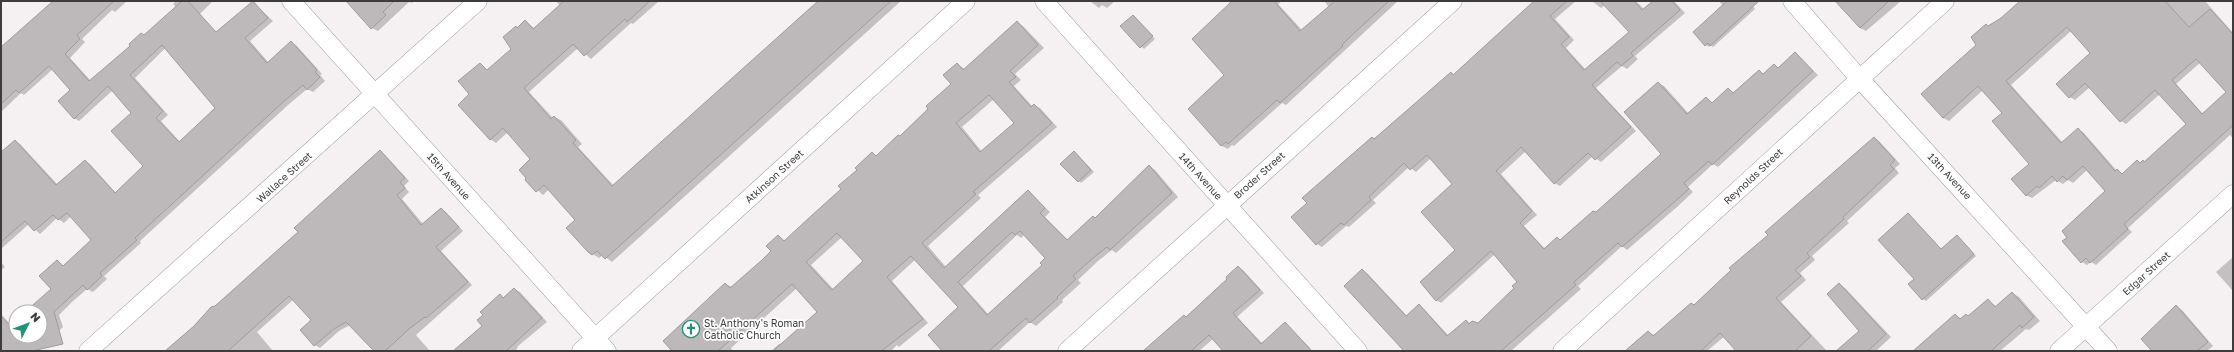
<svg xmlns="http://www.w3.org/2000/svg" width="2234" height="352" viewBox="0 0 2234 352" font-family="'Golos Text',sans-serif">
	<style>
		.shadow { fill: #0003; fill-rule: evenodd }
		.building { fill: #bdb8ba; stroke: #a09c9e; fill-rule: evenodd }
		.lines { fill: none; stroke-linecap: round; stroke-linejoin: round }
		.minor-casing { stroke: #a09c9e; stroke-width: 19 }
		.minor { stroke: #fff; stroke-width: 18 }
		.labels { text-anchor: middle; stroke-width: 3.5; stroke-linejoin: round; paint-order: stroke }
		.street-label { font-size: 10px; fill: #3d3c3c; stroke: #fff }
		.poi-label { font-size: 10px; fill: #3d3c3c; stroke: #fff; text-anchor: start }
	</style>
	<rect width="100%" height="100%" fill="#f5f0f2"/>
	<!-- shadow -->
	<path class="shadow" d="M54,1H127L115,12L112,10L82,39L85,42L70,58L91,81L177,8L173,4L176,1H213L135,78L168,115L161,121L180,142L216,108L253,2L273,21L250,41L269,63L291,42L296,45L322,74L320,75L325,81L313,92L307,89L288,105L140,241L141,243L104,276L107,279L93,292L87,289L72,302L59,315L63,327L36,351H1V314L12,326L16,322V336H40V312H27L52,289L58,261L64,266L93,240L71,216L64,223L57,218L40,234L29,224L1,249V153L15,141L20,144L58,185L85,161L90,164L116,193L144,166L132,113L113,90L79,121L74,118L72,90L53,69L24,95L21,93L1,112V48Z
		M347,1H414L412,3L409,2L378,31L372,28Z
		M556,1L658,2L633,24L631,23L591,59L578,48L529,92L553,118L554,117L561,120L582,144L578,147L614,186L819,1H901L612,262L603,255L599,258L588,251L576,220L549,189L543,195L526,180L532,159L508,132L496,143L490,139L471,94L480,65L488,70L512,49L505,38L526,21L535,29L560,6Z
		M1090,1H1115L1107,8L1102,5L1099,8Z
		M1234,1H1279L1280,3L1278,4L1302,30L1329,7L1324,1H1398L1286,105L1282,103L1234,146L1232,145L1228,149L1222,146L1189,109L1225,75Z
		M1535,1H1576L1555,19L1574,40L1566,48L1586,70L1630,32L1605,5L1601,8L1592,1H1636L1645,10L1654,1H1674L1685,13L1635,56L1638,59L1627,69L1622,66L1596,88L1636,131L1601,162L1593,156L1560,186L1554,183L1526,151L1501,174L1537,215L1524,226L1544,248L1557,238L1561,241L1596,213L1662,154L1658,83L1664,86L1689,114L1706,98L1713,103L1728,89L1735,93L1759,71L1765,74L1774,65L1779,68L1795,53L1818,75L1718,167L1713,164L1688,187L1693,192L1677,207L1627,250L1622,246L1578,286L1581,289L1511,351H1405L1362,271L1368,274L1407,316L1419,306L1424,309L1449,336L1466,322L1478,324L1516,288L1518,282L1495,254L1441,303L1436,300L1456,250L1454,184L1431,158L1416,172L1409,167L1373,200L1376,203L1349,227L1346,226L1322,247L1317,244L1375,140L1453,75Z
		M1719,1H1749L1755,9L1713,47L1710,45L1709,47L1706,45L1723,6Z
		M1836,1H1901L1866,31L1860,28Z
		M2022,1H2205L2233,33V138L2230,135L2128,228L2132,232L2096,265L2091,262L2087,265L2082,262L2068,238L2106,191L2087,170L2073,183L2068,180L2063,184L2056,180L2032,198L2026,195L2031,164L2004,113L1983,90L1949,121L1943,118L1977,45L1989,26L2002,19ZM2071,31L2092,53L2070,97L2075,100L2090,87L2121,121L2126,124L2160,94L2187,124L2145,163L2138,162L2124,174L2117,171L2083,132L2078,129L2063,143L2011,85ZM2201,62L2227,92L2203,114L2176,84Z
		M1133,16L1155,39L1144,49L1122,27Z
		M1018,23L1023,26L1044,48L1015,74L1021,80L1014,86L1033,107L1034,105L1040,108L1057,127L978,195L981,198L928,246L946,267L1029,192L1050,212L1045,217L1068,240L1096,219L1149,166L1155,170L1178,197L1116,253L1112,250L1098,261L1078,280L1081,283L1062,300L1063,302L1036,326L1030,322L998,351H944L959,307L916,259L892,281L928,323L899,347L897,345L891,351H771L779,344L782,345L818,312L797,288L731,348L733,351H674L726,284L732,287L772,251L779,236L785,241L843,189L872,153L877,156L900,137L952,84L957,64L965,69ZM994,99L1015,123L982,152L962,127ZM1025,234L1046,258L1044,266L989,315L963,286L1017,235L1021,238ZM842,237L864,261L834,290L811,265Z
		M1874,138L1879,141L1900,164L1895,168L1899,173L1847,221L1849,223L1812,256L1815,260L1800,273L1806,280L1781,302L1827,351H1738L1725,336L1707,351H1639L1649,332L1654,335L1695,306Z
		M380,152L385,155L409,181L404,186L409,192L402,199L423,224L441,209L446,212L463,231L441,251L472,285L416,335L430,351H374L350,325L339,331L320,348L315,345L313,321L294,299L257,332L273,351H166L299,232Z
		M1077,154L1094,172L1081,183L1062,164Z
		M1908,214L1942,250L1957,236L1976,256L1926,301L1923,299L1915,279Z
		M2233,257V291L2216,272Z
		M1,262L5,267L1,270Z
		M1238,267L1243,270L1264,293L1237,317L1263,344L1285,324L1310,348L1306,351H1231L1213,339L1199,351H1145L1184,316L1187,318L1229,279Z
		M1839,284L1845,288L1891,337L1876,351H1837L1860,331Z
		M514,289L520,292L547,322L518,346L516,351H455L484,326L500,295L505,298Z
		M2012,293L2019,297L2040,321L2029,330L2026,329L2000,351H1920L1955,315L1962,319L1966,315L1969,316L1988,300L1997,307Z
		M2176,306L2182,310L2213,346L2207,351H2153Z"/>
	<!-- building -->
	<path class="building" d="M53,1H114L77,35L80,39L65,54L89,81L130,46L129,44L141,33L144,35L182,1H188L216,32L253,1L268,18L245,38L267,63L291,41L317,70L315,72L320,77L307,90L303,85L282,103L135,238L137,240L100,273L102,276L87,290L83,285L54,312L63,344L32,351H1V316L10,326L16,321V336H40V312H25L51,289L39,276L57,260L63,266L91,240L67,213L58,220L53,215L34,231L25,221L1,242V152L15,140L56,185L85,160L115,193L143,166L111,131L131,113L108,86L74,119L58,101L70,90L49,66L19,93L16,90L1,104V47ZM162,45L215,108L179,142L156,118L163,111L130,75Z
		M346,1H394L383,12L386,15L371,29Z
		M564,1H650L627,22L625,19L584,56L573,44L524,88L551,119L554,116L576,140L573,143L612,186L818,1H891L605,259L597,251L592,255L588,252L566,228L575,220L544,185L536,192L525,180L526,178L519,170L530,159L503,128L490,140L458,105L469,94L458,81L480,63L487,70L511,49L503,37L516,26L517,28L525,20L533,29Z
		M1232,1H1274L1300,31L1335,1H1389L1352,35L1342,45L1343,46L1280,103L1277,100L1228,144L1226,142L1221,146L1188,109L1224,75L1192,39Z
		M1534,1H1567L1550,16L1569,37L1561,44L1584,70L1629,32L1600,1H1634L1642,10L1653,1H1672L1680,10L1631,53L1633,56L1621,66L1617,62L1592,85L1631,127L1595,160L1588,153L1554,184L1521,147L1496,171L1532,211L1520,223L1544,249L1557,237L1560,240L1593,211L1596,212L1661,154L1624,112L1658,82L1687,114L1706,97L1712,103L1728,88L1733,93L1759,70L1763,74L1774,64L1778,68L1795,52L1813,71L1712,165L1709,161L1684,183L1689,189L1672,204L1622,247L1618,243L1574,282L1576,285L1501,351H1404L1344,286L1362,269L1406,316L1419,304L1447,336L1466,320L1469,324L1472,321L1478,323L1514,288L1512,286L1517,282L1491,251L1436,301L1420,282L1455,250L1421,212L1452,184L1427,155L1410,170L1404,163L1369,197L1371,200L1344,225L1341,223L1316,245L1291,217L1307,203L1302,198L1318,184L1372,137L1374,139L1451,72L1453,75Z
		M1727,1H1759L1710,46L1708,43L1705,46L1693,32Z
		M1835,1H1889L1860,28Z
		M2020,1H2165L2189,27L2210,9L2233,34V125L2124,224L2128,229L2090,263L2086,258L2081,263L2062,241L2067,238L2062,231L2105,191L2083,166L2067,180L2063,176L2057,182L2052,176L2039,188L2037,186L2026,196L2011,179L2029,164L1992,121L2002,113L1978,86L1943,118L1921,94L1976,45L1971,37L1986,24L1988,26L2001,18ZM2067,27L2090,53L2056,84L2069,98L2085,83L2120,122L2155,90L2186,124L2144,162L2143,160L2140,163L2137,160L2122,174L2117,169L2115,171L2078,128L2061,143L2006,81ZM2196,59L2226,92L2202,114L2172,80Z
		M1133,15L1153,36L1140,48L1120,26Z
		M1017,21L1038,45L1010,71L1016,77L1009,82L1031,107L1034,104L1052,123L973,192L976,194L922,243L944,268L1028,190L1045,208L1040,213L1067,240L1093,216L1095,218L1149,165L1172,193L1110,250L1107,247L1093,258L1073,276L1076,279L1057,297L1058,298L1030,323L1026,318L989,351H942L928,335L958,307L911,256L887,277L923,319L881,351H773L817,312L792,284L718,351H672L663,341L725,283L730,288L762,260L771,251L766,246L778,235L784,241L810,217L841,189L838,186L857,170L855,168L872,152L876,156L898,135L900,136L928,109L926,106L951,84L943,75L957,63L963,70ZM989,95L1014,123L980,152L956,123ZM1020,231L1045,258L1040,263L1042,265L987,315L958,282L1012,232L1015,235ZM837,233L863,261L832,290L806,262Z
		M1874,137L1895,160L1890,165L1894,169L1843,217L1844,219L1807,253L1810,257L1795,270L1801,276L1776,298L1811,336L1795,351H1736L1720,333L1701,351H1625L1648,331L1653,336L1691,303L1694,305L1731,270L1729,268L1768,235L1765,232Z
		M380,150L405,178L400,182L405,188L397,195L421,225L441,208L459,227L436,247L468,282L426,318L425,317L410,328L385,351H374L346,322L334,329L314,346L300,330L311,320L289,296L228,351H165L194,326L211,307L215,306L298,232L294,228Z
		M1074,151L1091,170L1078,182L1060,164Z
		M1908,213L1941,249L1957,235L1974,254L1922,300L1908,284L1914,279L1878,240Z
		M1238,266L1260,290L1233,313L1261,344L1285,322L1312,351H1223L1209,335L1191,351H1143L1184,315L1186,317L1227,279L1226,277Z
		M1839,283L1886,334L1868,351H1836L1859,331L1827,294Z
		M514,288L542,318L506,351H453L482,326L477,320L483,315L480,312L500,294L503,298Z
		M2012,292L2034,317L2022,328L2020,325L1991,351H1913L1955,314L1960,319L1966,314L1968,316L1988,299L1995,307Z
		M2176,305L2208,342L2197,351H2152L2141,339Z"/>
	<g class="lines">
		<defs>
			<path id="minor" d="M291,1L607,351
				M1044,1L1358,351
				M1792,1L1859,78L2108,351
				M88,351L478,1
				M581,351L966,1
				M1067,351L1453,1
				M1562,351L1945,1
				M2059,351L2233,194"/>
		</defs>
		<!-- minor casing -->
		<use href="#minor" class="minor-casing"/>
		<!-- minor -->
		<use href="#minor" class="minor"/>
	</g>
	<!-- icons -->
	<defs>
		<symbol id="church-ring" viewBox="-11 -11 22 22"><circle r="9.5" fill="#fff" stroke="#219477" stroke-width="1.5"/><path d="M-1.2-6h2.4v3.5h3.3v2.4h-3.3V6h-2.4V-.1h-3.3v-2.4h3.3Z" fill="#219477"/></symbol>
	</defs>
	<g fill-rule="evenodd">
		<use href="#church-ring" x="681" y="319" width="20" height="20"/>
	</g>
	<g class="labels">
		<!-- street labels -->
		<g class="street-label">
			<text transform="translate(1259 175) rotate(-42)" y="4">Broder Street</text>
			<text transform="translate(449 176) rotate(48)" y="4">15th Avenue</text>
			<text transform="translate(774 176) rotate(-42)" y="4">Atkinson Street</text>
			<text transform="translate(1201 176) rotate(48)" y="4">14th Avenue</text>
			<text transform="translate(1753 176) rotate(-43)" y="4">Reynolds Street</text>
			<text transform="translate(1950 176) rotate(47)" y="4">13th Avenue</text>
			<text transform="translate(284 177) rotate(-42)" y="4">Wallace Street</text>
			<text transform="translate(2146 273) rotate(-42)" y="4">Edgar Street</text>
		</g>
		<!-- poi labels -->
		<g class="poi-label">
			<text x="704" y="327">St. Anthony's Roman<tspan x="704" dy="12">Catholic Church</tspan></text>
		</g>
	</g>
	<!-- border -->
	<rect width="2234" height="352" fill="none" stroke="#3d3c3c" stroke-width="4"/>
	<!-- north arrow -->
	<g transform="translate(28 324) rotate(48)"><circle r="19" fill="#ffffff" stroke="#b1b1b1"/>
	<path d="M0-3L7 15L0 10L-7 15Z" fill="#219477"/>
	<text y="-6" font-size="11" font-weight="bold" text-anchor="middle" fill="#3d3c3c">N</text>
	</g>
</svg>
